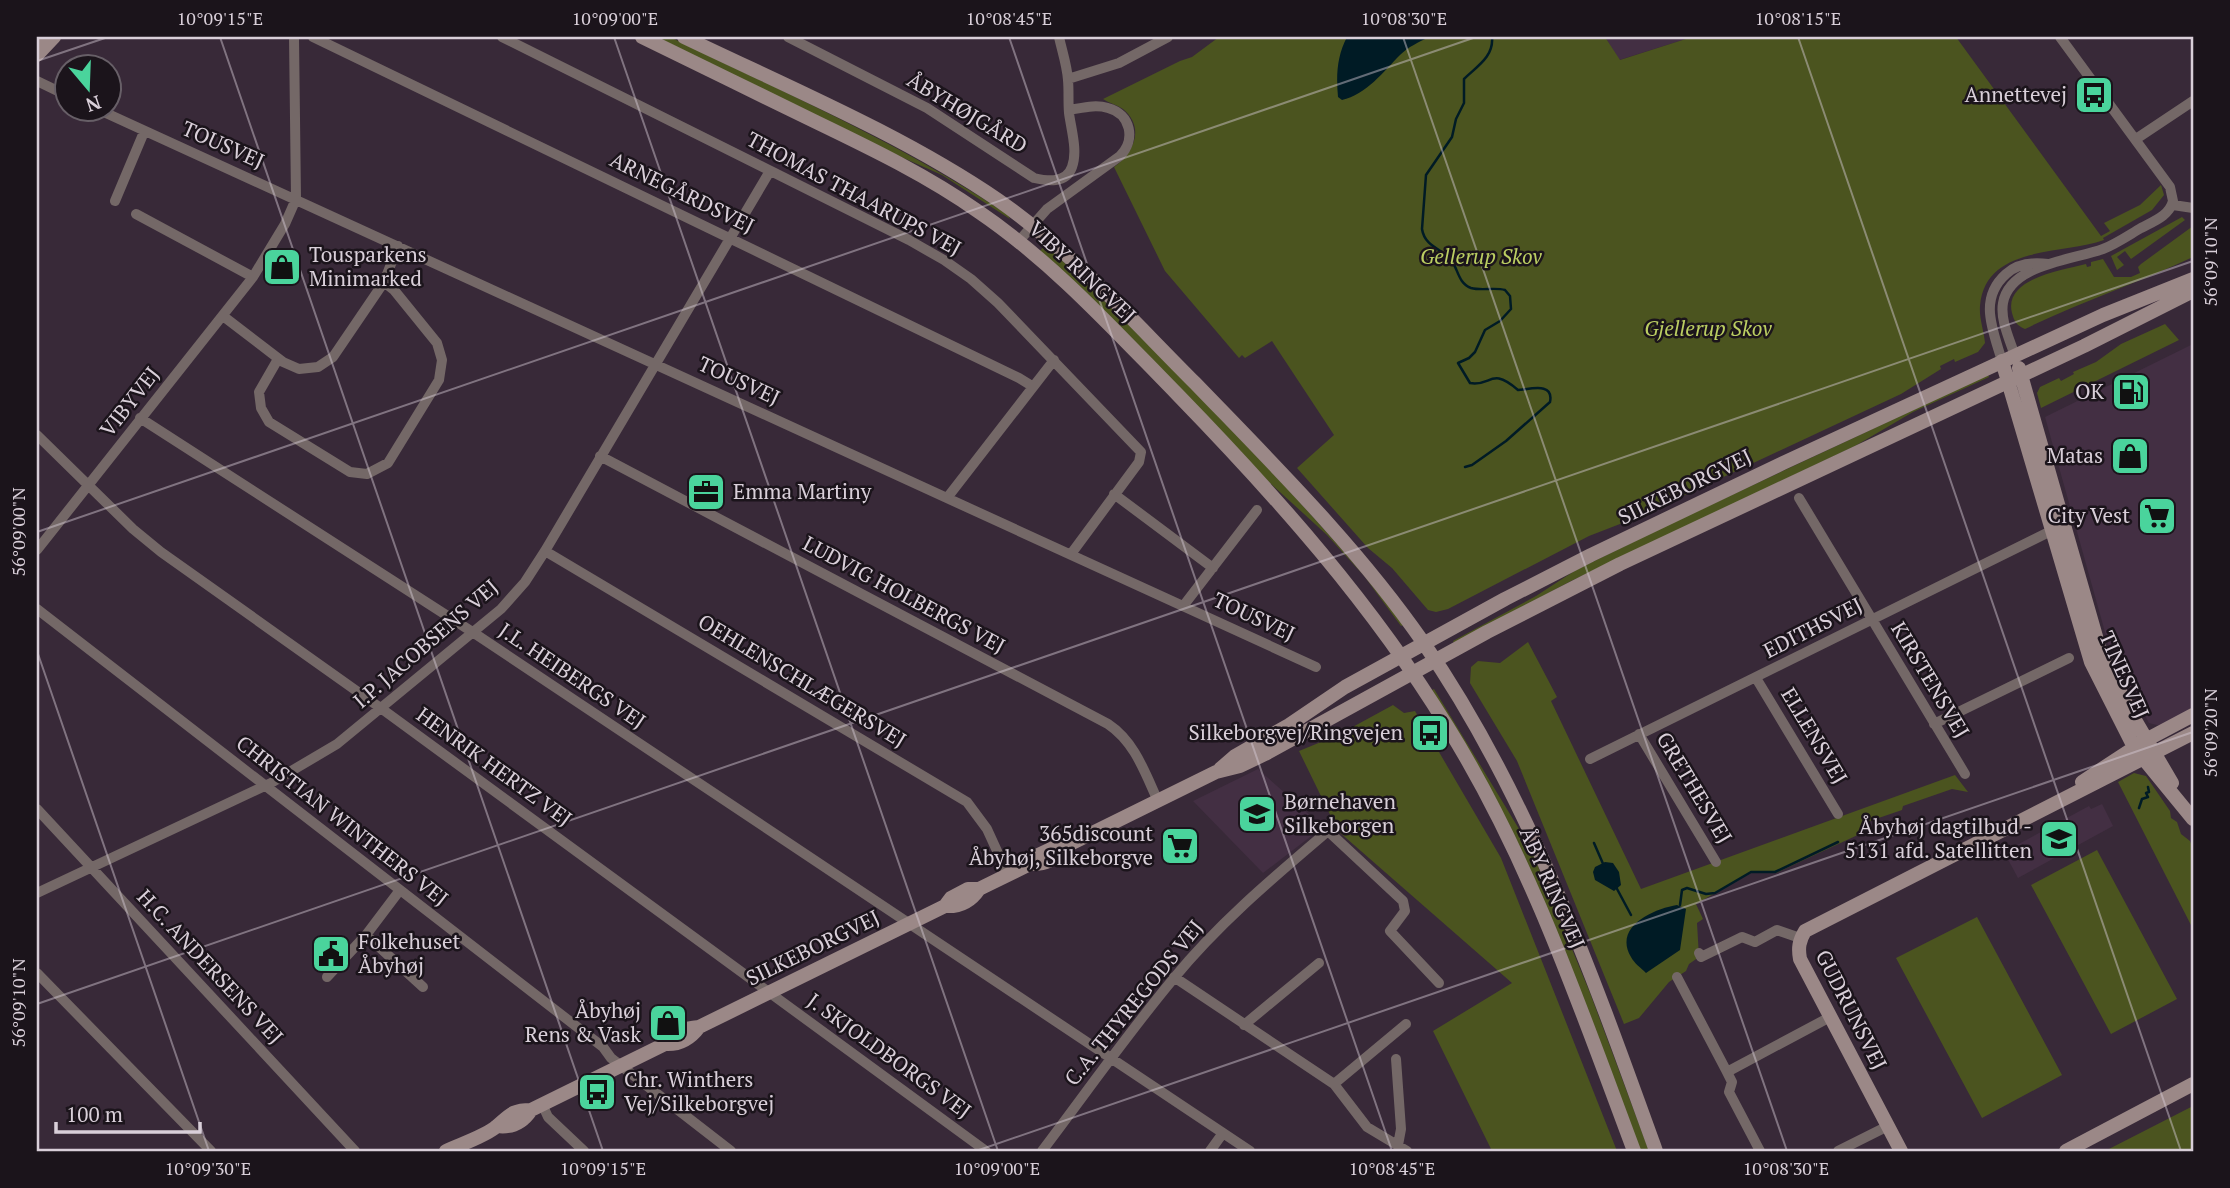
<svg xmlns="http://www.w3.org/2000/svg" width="2230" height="1188" viewBox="0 0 2230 1188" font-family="'PT Serif',serif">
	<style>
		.built { fill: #432f43 }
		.green { fill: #4b541f }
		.water { fill: #001b25 }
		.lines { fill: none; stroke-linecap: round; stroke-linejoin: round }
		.stream { stroke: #001b25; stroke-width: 2.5 }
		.street { stroke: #746867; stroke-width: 10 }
		.secondary { stroke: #9b8887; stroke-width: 14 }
		.ticks { fill: none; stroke: #d9cfd9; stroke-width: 2; stroke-opacity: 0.45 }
		.labels { text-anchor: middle; stroke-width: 5; stroke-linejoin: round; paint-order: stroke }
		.poi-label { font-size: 21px; fill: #d9cfd9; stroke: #1b141b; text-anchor: end }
		.street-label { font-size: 21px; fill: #d9cfd9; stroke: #1b141b }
		.park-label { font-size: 21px; font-style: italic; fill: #bbce62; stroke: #1b141b }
		.neatline { fill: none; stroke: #d9cfd9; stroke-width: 2.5 }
		.ticks-label { font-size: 18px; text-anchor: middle; fill: #d9cfd9 }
	</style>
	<rect width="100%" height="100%" fill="#382938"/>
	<!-- built -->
	<path class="built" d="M1605,37H1692L1619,60Z
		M2193,344V709L2161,726L2149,723L2110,650L2045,417Z
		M1258,769L1323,827L1263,873L1193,801Z
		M2102,804L2113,826L2018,878L2004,852L2089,806L2091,809Z"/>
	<!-- green -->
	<path class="green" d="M656,37H670C785,93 902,144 1008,215L1010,219L942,175L899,156Z
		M1219,37H1605L1620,60L1692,37H1956L2101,236L2110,231L2104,223L2140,205L2161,185L2164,195L2152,210L2103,238L2104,240C2061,255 1985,245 1980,306C1979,319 1984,330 1985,343L1978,352L1955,362L1954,359L1940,366L1941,369L1901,394L1638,517L1589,536L1448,609L1436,612L1428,610L1392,568L1368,548L1297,468L1334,435L1272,341L1245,358L1242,355L1239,358L1165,271L1114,167C1133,154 1146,128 1123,109C1117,105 1109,103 1103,99L1180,61L1192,57Z
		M2182,217L2185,220L2131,259L2125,251L2117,257L2124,265L2117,270L2111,256Z
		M2193,226V257C2138,283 2080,302 2025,329C2017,326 2014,321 2012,313C2003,278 2063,270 2086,264L2087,267L2091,266V262L2103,259L2114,277H2131L2140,273L2138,267L2141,264Z
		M1045,245C1104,299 1160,356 1216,414C1282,482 1346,550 1403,625L1401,626L1364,576L1327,535L1269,482L1040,251Z
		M2165,324L2179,340L2041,408L2037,393L2040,387L2059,378L2061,381L2074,374L2073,372L2096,362L2121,344Z
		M1988,375L1989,377L1913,412L1855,446L1571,581L1454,643L1453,641L1536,596L1576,570L1674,522Z
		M1528,642L1557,697L1551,701L1641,889L1955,775L1968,792L1952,789L1903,806L1902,810L1861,824L1862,833L1776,873H1750L1696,904L1703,919L1697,923L1699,957L1689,964L1686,971L1669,982L1639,1018L1624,1024L1517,761L1470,683L1471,667L1478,661L1500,663Z
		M1434,689L1530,847L1590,993L1649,1151H1640L1449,717L1432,690Z
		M1393,705L1404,713L1415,711L1501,858L1617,1151H1492L1433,1031L1512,983L1338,831L1299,751L1338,735Z
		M2134,773L2146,776L2170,811L2171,818L2177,822L2181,834L2190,841L2193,849V929L2118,782Z
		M2097,850L2177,999L2111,1034L2031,885Z
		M1977,917L2062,1075L1982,1118L1896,958Z
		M2193,1106V1151H2105Z"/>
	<!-- water -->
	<path class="water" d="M1347,37H1429C1419,42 1408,47 1400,55C1384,71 1366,95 1342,100L1338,97C1336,75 1337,56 1347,37Z
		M1605,862L1613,863L1619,872L1621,885L1614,891L1595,880L1593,872L1595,867Z
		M1677,905L1686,909L1680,950L1646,973C1641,968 1634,963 1631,957C1613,927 1653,909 1677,905Z"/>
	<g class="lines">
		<!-- stream -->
		<path class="stream" d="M1465,467L1472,465L1506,441L1550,402C1554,382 1531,389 1518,390C1490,366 1492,387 1470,383L1458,363L1469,358L1475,352L1485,330L1500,321L1511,309L1510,296L1505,290C1495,287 1482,291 1471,288C1459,284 1458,270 1452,261C1444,249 1425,248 1422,229L1426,175L1452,137L1456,119L1464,103V79C1476,67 1494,57 1492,37
			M2139,808L2142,799L2148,797L2146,793L2149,792L2148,787
			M1594,843L1604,866
			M1616,887L1631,915
			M1680,905L1682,890L1687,888L1706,894L1715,893L1751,872H1775L1838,842"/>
		<!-- street -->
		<path class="street" d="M313,37L1019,378L1032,386
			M502,37L909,240L944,260L971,279L998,303L1141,452L1139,462L1071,554
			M788,37L927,108L1034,178C1047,181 1066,184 1072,167C1078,151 1071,129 1069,113C1068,102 1069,91 1068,80C1067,65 1062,51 1059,37
			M1068,79L1119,63L1168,37
			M37,81L66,95
			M95,108L1316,667
			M2136,139L2193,101
			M115,201L144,132
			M2173,205L2193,208
			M136,214L253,277
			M1019,241L1047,209L1120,156C1136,140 1131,114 1108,108C1095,104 1082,108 1069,110
			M223,316L283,362L299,369L318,367L333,357L384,282L398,246
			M2015,356C2010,340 2000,320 2003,303C2010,264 2073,260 2103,249C2116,244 2129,235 2141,228C2154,221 2169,216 2173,201L2170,187L2060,37
			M278,359L259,392L261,408L269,422L350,472L367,474L388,463L439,380L442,360L437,343L394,290L384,282
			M2002,361C1993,330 1978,299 2006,274C2018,263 2033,262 2048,264
			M140,418L474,633L1250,1151
			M37,435L133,529L161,552L382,709L986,1151
			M600,456L1108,724C1135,742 1145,773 1158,801
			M1114,494L1213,568
			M947,498L1054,360
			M1799,498L1965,774
			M37,550L253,277L285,224L296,199L294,37
			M545,551L967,802L987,829L1008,875
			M1184,605L1257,510
			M37,609L603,1047L611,1058L731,1151
			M1756,678L1838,814
			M1934,724L2069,658
			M1639,734L1716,862
			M1590,759L2057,528
			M37,809L355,1151
			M37,893L271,783L337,744L501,609L525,582L545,551L770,171
			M366,935L423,987
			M1699,953L1701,957L1742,937L1755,942L1777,930L1800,938
			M37,973L211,1151
			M327,977L366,935L400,890
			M1174,977L1334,1084L1367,1127L1407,1151
			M1677,977L1727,1072L1830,1017
			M1244,1025L1319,963
			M1396,1059L1401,1129L1398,1145
			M1727,1072L1732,1082L1729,1092L1760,1151
			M1334,1084L1406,1024
			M542,1104L548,1117L584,1151
			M1042,1151C1086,1093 1128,1033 1174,978C1219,923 1274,877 1328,831L1403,901L1405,911L1390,931L1439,983
			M1210,1151L1223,1133
			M1838,1151L1888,1126"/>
		<!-- secondary -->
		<path class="secondary" d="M642,37C700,65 758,94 816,122C872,149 928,176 979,212C1054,263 1115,331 1178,395C1278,498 1372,604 1447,726C1529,857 1580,1007 1634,1151
			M684,37C788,87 903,135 998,200C1071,251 1132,320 1195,383C1275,466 1357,547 1423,642C1528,793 1594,979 1656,1151
			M37,39L41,37
			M37,55L54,37
			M2002,361L2091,662L2134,747L2193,819
			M2019,368L2099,647L2128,708L2172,783
			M1220,769L1235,756L1289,725L1345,687L1505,599L1591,555L1783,463L2103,315L2193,279
			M2082,782L2146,740L2193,715
			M1030,864C1045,865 1055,860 1064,847
			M945,906C960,907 971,901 979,889
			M665,1044C679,1045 690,1039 699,1027
			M497,1126C512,1128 523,1122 531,1110
			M446,1151C461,1144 486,1136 497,1126C510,1115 512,1110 531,1110L665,1044C673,1032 684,1028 699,1027L945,906L951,898L968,889H979L1030,864L1036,856L1053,848L1064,847L1216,772L1240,766L1265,754L1487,632L1620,564L2084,346L2193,291
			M1901,1151L1800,959C1798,948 1799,941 1805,931L2193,733
			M2066,1151L2193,1084"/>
	</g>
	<!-- ticks -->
	<path class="ticks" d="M220,37L603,1151M614,37L998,1151M1009,37L1392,1151M1403,37L1787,1151M1798,37L2181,1151M2192,37L2193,40M37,61L108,37M37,532L1476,37M37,651L209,1151M37,1004L2193,261M976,1151L2193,732"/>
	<!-- icons -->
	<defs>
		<symbol id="bus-square" viewBox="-11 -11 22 22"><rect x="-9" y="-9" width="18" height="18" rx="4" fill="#4ad49c" stroke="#1b141b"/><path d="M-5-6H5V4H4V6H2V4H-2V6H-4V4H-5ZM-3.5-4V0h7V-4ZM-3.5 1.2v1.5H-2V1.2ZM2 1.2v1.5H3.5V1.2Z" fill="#111"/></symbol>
		<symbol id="shop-square" viewBox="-11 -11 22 22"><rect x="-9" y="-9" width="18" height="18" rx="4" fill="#4ad49c" stroke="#1b141b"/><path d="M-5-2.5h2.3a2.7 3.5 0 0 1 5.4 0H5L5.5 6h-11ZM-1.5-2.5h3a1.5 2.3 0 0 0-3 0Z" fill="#111"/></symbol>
		<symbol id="fuel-square" viewBox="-11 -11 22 22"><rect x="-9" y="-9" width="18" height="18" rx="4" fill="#4ad49c" stroke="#1b141b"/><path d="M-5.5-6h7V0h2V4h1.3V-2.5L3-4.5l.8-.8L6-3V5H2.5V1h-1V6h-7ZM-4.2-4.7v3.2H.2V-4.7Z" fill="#111"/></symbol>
		<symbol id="office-square" viewBox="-11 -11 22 22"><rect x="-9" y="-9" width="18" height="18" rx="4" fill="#4ad49c" stroke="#1b141b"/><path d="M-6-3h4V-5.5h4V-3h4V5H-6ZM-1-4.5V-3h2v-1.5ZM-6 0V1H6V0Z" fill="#111"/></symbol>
		<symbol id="supermarket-square" viewBox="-11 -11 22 22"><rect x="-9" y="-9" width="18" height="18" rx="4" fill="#4ad49c" stroke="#1b141b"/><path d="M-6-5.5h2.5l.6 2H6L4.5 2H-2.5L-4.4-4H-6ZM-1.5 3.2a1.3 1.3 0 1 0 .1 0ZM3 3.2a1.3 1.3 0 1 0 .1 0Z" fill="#111"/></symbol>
		<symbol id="school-square" viewBox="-11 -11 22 22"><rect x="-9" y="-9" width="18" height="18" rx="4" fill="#4ad49c" stroke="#1b141b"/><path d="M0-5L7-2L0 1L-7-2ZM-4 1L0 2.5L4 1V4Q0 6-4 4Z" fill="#111"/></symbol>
		<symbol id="civic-square" viewBox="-11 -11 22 22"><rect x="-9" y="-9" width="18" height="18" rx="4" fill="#4ad49c" stroke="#1b141b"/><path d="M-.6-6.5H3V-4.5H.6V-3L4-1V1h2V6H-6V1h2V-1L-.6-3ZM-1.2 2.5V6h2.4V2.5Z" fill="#111"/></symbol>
	</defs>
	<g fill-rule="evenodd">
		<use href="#bus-square" x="2072" y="73" width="44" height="44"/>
		<use href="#shop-square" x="260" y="245" width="44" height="44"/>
		<use href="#fuel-square" x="2109" y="370" width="44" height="44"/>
		<use href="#shop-square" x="2108" y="434" width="44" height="44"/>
		<use href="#office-square" x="684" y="470" width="44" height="44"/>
		<use href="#supermarket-square" x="2135" y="494" width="44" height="44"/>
		<use href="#bus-square" x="1408" y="711" width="44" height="44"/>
		<use href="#school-square" x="1235" y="792" width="44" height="44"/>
		<use href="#school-square" x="2037" y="817" width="44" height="44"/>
		<use href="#supermarket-square" x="1158" y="824" width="44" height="44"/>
		<use href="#civic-square" x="309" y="932" width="44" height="44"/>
		<use href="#shop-square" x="646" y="1001" width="44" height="44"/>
		<use href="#bus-square" x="575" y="1070" width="44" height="44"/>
	</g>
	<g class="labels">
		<!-- poi labels -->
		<g class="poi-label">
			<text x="2067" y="102">Annettevej</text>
			<text x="309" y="262" text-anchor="start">Tousparkens<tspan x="309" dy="24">Minimarked</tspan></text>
			<text x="2104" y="399">OK</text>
			<text x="2103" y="463">Matas</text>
			<text x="733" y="499" text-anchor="start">Emma Martiny</text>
			<text x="2130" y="523">City Vest</text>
			<text x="1403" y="740">Silkeborgvej/Ringvejen</text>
			<text x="1284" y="809" text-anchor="start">Børnehaven<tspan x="1284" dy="24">Silkeborgen</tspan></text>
			<text x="2032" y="834">Åbyhøj dagtilbud -<tspan x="2032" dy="24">5131 afd. Satellitten</tspan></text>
			<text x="1153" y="841">365discount<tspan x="1153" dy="24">Åbyhøj, Silkeborgve</tspan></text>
			<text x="358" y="949" text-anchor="start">Folkehuset<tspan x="358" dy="24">Åbyhøj</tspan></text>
			<text x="641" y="1018">Åbyhøj<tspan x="641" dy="24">Rens &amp; Vask</tspan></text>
			<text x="624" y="1087" text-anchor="start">Chr. Winthers<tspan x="624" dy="24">Vej/Silkeborgvej</tspan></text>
		</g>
		<!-- street labels -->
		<g class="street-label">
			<text transform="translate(967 113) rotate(31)" y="7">ÅBYHØJGÅRD</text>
			<text transform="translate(223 145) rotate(24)" y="7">TOUSVEJ</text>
			<text transform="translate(682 193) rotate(26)" y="7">ARNEGÅRDSVEJ</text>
			<text transform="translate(854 194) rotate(28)" y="7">THOMAS THAARUPS VEJ</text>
			<text transform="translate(1082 272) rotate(43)" y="7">VIBY RINGVEJ</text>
			<text transform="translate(739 381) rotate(25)" y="7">TOUSVEJ</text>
			<text transform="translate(130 402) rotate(-52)" y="7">VIBYVEJ</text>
			<text transform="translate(1685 487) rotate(-26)" y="7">SILKEBORGVEJ</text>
			<text transform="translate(904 595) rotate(28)" y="7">LUDVIG HOLBERGS VEJ</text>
			<text transform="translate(1254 617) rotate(25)" y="7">TOUSVEJ</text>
			<text transform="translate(1813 628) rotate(-27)" y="7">EDITHSVEJ</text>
			<text transform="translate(426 644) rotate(-41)" y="7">I.P. JACOBSENS VEJ</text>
			<text transform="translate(2124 675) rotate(66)" y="7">TINESVEJ</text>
			<text transform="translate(572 676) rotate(34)" y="7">J.L. HEIBERGS VEJ</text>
			<text transform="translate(1930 680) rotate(59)" y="7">KIRSTENSVEJ</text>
			<text transform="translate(802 681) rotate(31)" y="7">OEHLENSCHLÆGERSVEJ</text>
			<text transform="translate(1814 736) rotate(59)" y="7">ELLENSVEJ</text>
			<text transform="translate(494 767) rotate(36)" y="7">HENRIK HERTZ VEJ</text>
			<text transform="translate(1694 788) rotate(59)" y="7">GRETHESVEJ</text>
			<text transform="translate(342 821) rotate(38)" y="7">CHRISTIAN WINTHERS VEJ</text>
			<text transform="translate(1552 888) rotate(66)" y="7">ÅBY RINGVEJ</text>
			<text transform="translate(813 948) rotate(-26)" y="7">SILKEBORGVEJ</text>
			<text transform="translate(210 967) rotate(47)" y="7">H.C. ANDERSENS VEJ</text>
			<text transform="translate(1134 1003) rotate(-51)" y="7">C.A. THYREGODS VEJ</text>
			<text transform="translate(1851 1010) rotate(63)" y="7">GUDRUNSVEJ</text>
			<text transform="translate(889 1056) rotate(36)" y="7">J. SKJOLDBORGS VEJ</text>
		</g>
		<!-- park labels -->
		<g class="park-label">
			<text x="1481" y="264">Gellerup Skov</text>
			<text x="1708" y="336">Gjellerup Skov</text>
		</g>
	</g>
	<!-- border -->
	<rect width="2230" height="1188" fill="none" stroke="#1b141b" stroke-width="77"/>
	<!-- north arrow -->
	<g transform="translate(88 88) rotate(161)"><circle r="33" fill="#1b141b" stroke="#675f67" stroke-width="2"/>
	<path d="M0-5L12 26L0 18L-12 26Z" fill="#4ad49c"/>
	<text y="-10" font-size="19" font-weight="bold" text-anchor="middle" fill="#d9cfd9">N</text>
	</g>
	<!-- scale -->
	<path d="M56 1122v10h144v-10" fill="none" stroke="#d9cfd9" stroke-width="3.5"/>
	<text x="66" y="1122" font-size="21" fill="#d9cfd9" stroke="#1b141b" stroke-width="5" paint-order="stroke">100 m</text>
	<rect x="38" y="38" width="2154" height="1112" class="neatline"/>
	<g class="ticks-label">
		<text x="220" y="25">10°09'15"E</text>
		<text x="615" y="25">10°09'00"E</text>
		<text x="1009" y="25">10°08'45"E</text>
		<text x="1404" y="25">10°08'30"E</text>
		<text x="1798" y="25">10°08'15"E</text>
		<text transform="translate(2211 262) rotate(-90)" y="6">56°09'10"N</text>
		<text transform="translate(19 532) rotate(-90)" y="6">56°09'00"N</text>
		<text transform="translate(2211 733) rotate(-90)" y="6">56°09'20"N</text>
		<text transform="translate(19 1003) rotate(-90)" y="6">56°09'10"N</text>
		<text x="208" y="1175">10°09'30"E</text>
		<text x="603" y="1175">10°09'15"E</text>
		<text x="997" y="1175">10°09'00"E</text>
		<text x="1392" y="1175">10°08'45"E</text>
		<text x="1786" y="1175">10°08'30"E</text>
	</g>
</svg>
